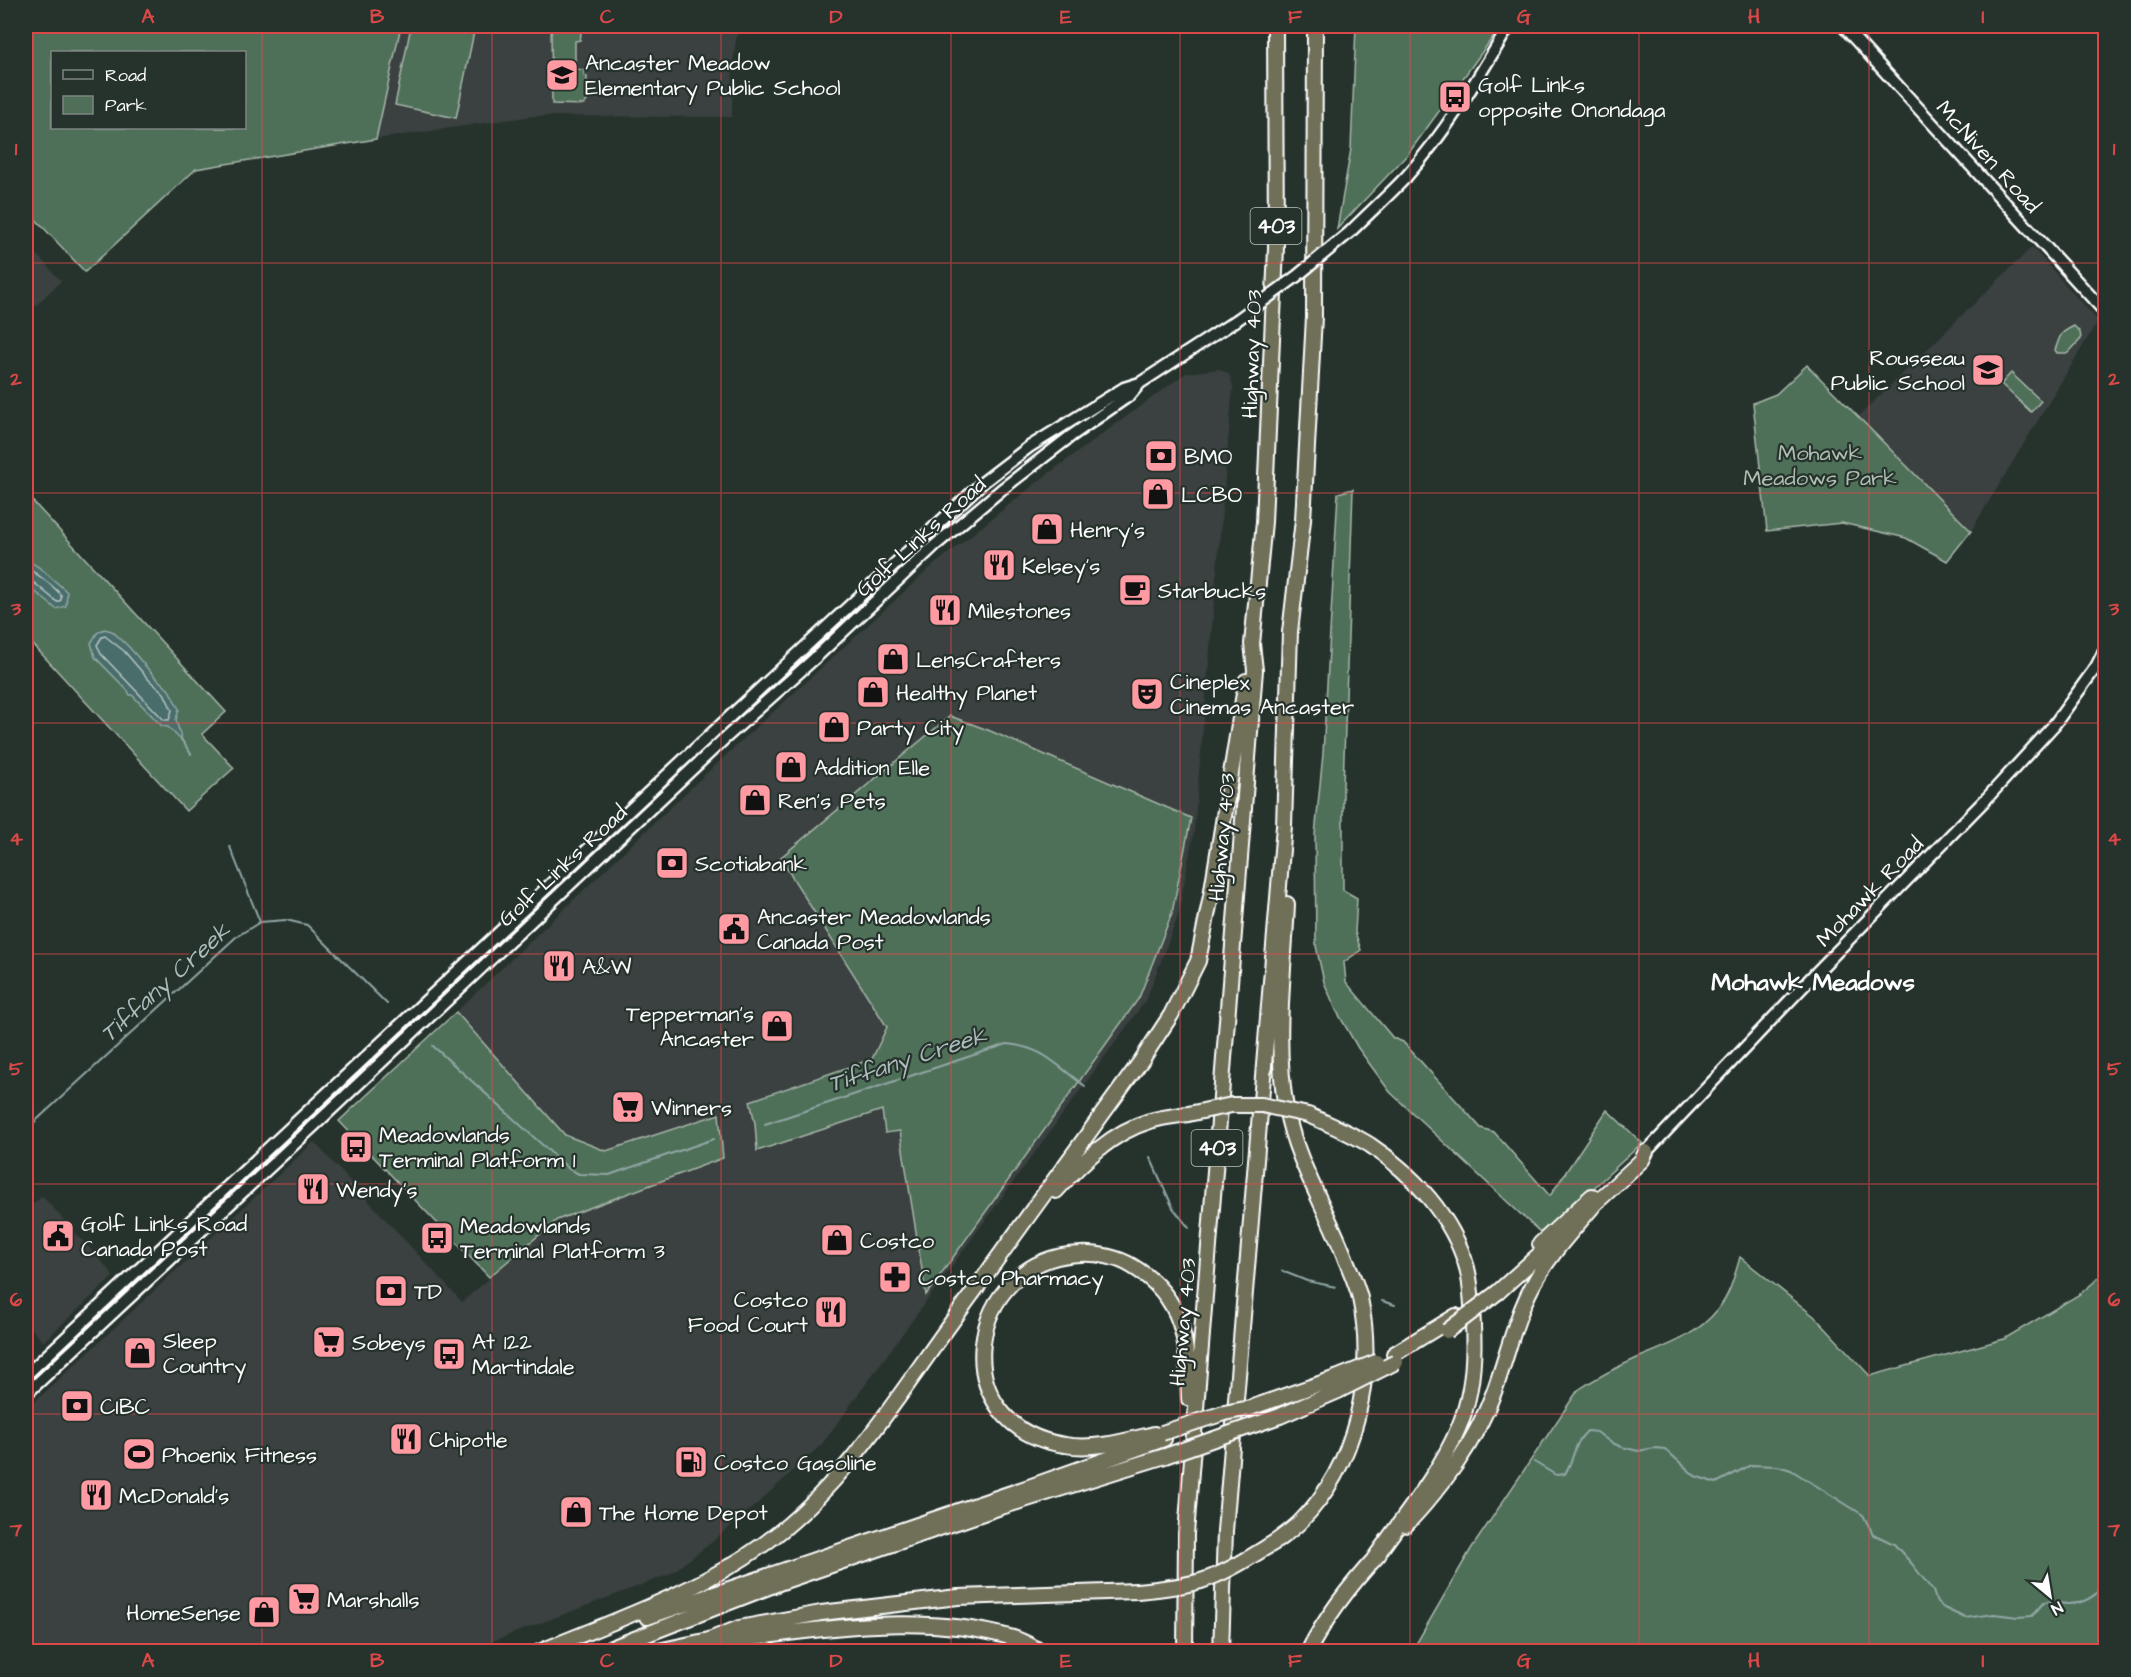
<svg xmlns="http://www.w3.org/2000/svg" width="2131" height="1677" viewBox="0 0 2131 1677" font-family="'Architects Daughter',sans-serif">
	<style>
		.built { fill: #3b413f }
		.green { fill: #4f6f58; stroke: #a7b7ac; stroke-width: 1.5; fill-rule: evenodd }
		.water { fill: #486d6b; stroke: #91a7a6; stroke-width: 1.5 }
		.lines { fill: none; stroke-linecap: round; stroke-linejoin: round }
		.shore { stroke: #b6c5c4; stroke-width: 1.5 }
		.stream { stroke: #91a7a6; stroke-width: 2 }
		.secondary-casing { stroke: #fff; stroke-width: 15 }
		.motorway-casing { stroke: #fff; stroke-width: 18 }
		.secondary { stroke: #26332d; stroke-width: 10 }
		.motorway { stroke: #706f59; stroke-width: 14 }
		.secondary-bridge-casing { stroke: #fff; stroke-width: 15; stroke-linecap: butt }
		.motorway-bridge-casing { stroke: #fff; stroke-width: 18; stroke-linecap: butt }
		.secondary-bridge { stroke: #26332d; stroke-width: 10 }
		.motorway-bridge { stroke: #706f59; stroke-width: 14 }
		.grid { fill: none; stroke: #dc4848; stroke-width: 1.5; stroke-opacity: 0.55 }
		.labels { text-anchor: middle; stroke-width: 4.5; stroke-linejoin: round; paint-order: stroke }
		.shield { fill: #26332d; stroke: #bec2c0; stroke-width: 1.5 }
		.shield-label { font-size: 21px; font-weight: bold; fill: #fff }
		.poi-label { font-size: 22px; fill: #fff; stroke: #26332d; text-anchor: start }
		.street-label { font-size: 22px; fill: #fff; stroke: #26332d }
		.park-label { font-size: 22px; fill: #b0beb4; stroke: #26332d }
		.water-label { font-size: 24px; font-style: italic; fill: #adbdbc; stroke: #26332d }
		.neighbourhood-label { font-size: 24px; font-weight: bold; fill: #fff; stroke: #26332d }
		.neatline { fill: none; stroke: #dc4848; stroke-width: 2 }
		.grid-label { font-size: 20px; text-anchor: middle; font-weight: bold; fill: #dc4848 }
	</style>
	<rect width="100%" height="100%" fill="#26332d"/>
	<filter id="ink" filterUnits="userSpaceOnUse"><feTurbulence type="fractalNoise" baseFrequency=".0167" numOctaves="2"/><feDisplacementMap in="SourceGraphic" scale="12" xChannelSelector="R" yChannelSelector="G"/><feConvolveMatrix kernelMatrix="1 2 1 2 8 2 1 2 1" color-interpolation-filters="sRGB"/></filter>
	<g filter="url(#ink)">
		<!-- built -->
		<path class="built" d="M401,26H738L733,62L732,117L533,116L376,139Z
			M26,243L61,281L26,315Z
			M2032,247L2098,321L1971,531L1857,418Z
			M1219,369L1229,374L1233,386L1194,831L1178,916L1146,1000L822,1444L759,1502L707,1546L670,1574L467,1651L26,1652V1410L314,1142L462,1302L557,1220L723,1158L718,1114L606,1151L565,1135L456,1012L697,782L929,569L1045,476L1186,373Z
			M42,1196L110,1271L113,1277L43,1342L26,1322V1211Z"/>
		<!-- green -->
		<path class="green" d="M26,26H401L376,139L196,169L85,272L26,209ZM52,52H244V128H52Z
			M411,26H441L474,32L456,118L395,105Z
			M1356,26H1501L1408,154L1337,229L1351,149Z
			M578,28L581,34L580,40L575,41V69L584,70V75L587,76V101L584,105L552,104L551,34L552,29Z
			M2074,326L2080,332L2081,339L2068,353H2057L2055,350C2061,335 2058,334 2074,326Z
			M1807,365L1971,531L1947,561L1906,538L1842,523L1767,531L1753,403L1776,394Z
			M2011,373L2041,401L2031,412L2001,384Z
			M1353,489L1343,786V890L1357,898L1355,932L1361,950L1344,962L1346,982L1393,1038L1403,1042L1481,1128L1494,1132L1550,1196L1607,1110L1642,1143L1543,1235L1390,1092L1358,1048L1336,1010L1324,982L1316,946L1315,835L1323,754L1338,493Z
			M26,494L226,712L202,734L234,768L186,811L26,637Z
			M950,716L988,730L1191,818L1172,913L1139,998L926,1295L900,1131L885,1133L882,1110L757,1151L755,1123L750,1101L872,1059L887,1027L780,858Z
			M456,1012L565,1135L606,1151L719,1114L723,1158L557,1220L489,1277L339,1121Z
			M1740,1257L1815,1317L1870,1376L2004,1339L2080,1294L2100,1277L2105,1276V1651H1412L1471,1549L1578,1390C1596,1378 1615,1368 1635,1359C1666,1346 1697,1336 1718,1309C1730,1295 1735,1274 1740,1257Z"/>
		<!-- water -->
		<path class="water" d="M26,556C31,565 38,565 45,572C52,579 60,585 67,592L66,606L56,609L26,584Z
			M104,629L112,631L129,647L154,676L169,690L179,709L176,720L182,741L168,727L162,726L132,695H130L128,691L95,657L91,643L97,633Z"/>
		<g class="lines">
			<!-- shore -->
			<path class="shore" d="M26,567C38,575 52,584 61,595V600L57,602L32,581L26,580
				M105,636L124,651L149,680L164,693L172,710L169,720H164L101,654L97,645L102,637Z"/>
			<!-- stream -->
			<path class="stream" d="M181,739L191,754
				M230,847L260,922
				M433,1046L569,1169L579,1174L609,1175L714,1139
				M765,1124L1007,1044C1046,1048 1055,1065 1085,1086
				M28,1128L236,937L260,922L286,920L307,925L387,1004
				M1150,1157L1173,1208L1189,1228
				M1282,1271L1307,1281L1336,1287
				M1382,1301L1395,1305
				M1534,1462L1556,1475L1565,1474C1574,1459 1574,1443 1587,1431L1597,1432L1610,1442L1622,1447L1638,1451L1655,1448L1665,1449L1695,1476L1716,1483L1751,1465L1778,1466L1791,1470L1863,1515L1873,1534L1894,1544L1912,1564L1933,1591L1937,1603L1944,1608L1965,1618L1994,1614L2019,1617L2032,1616L2044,1602C2052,1601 2059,1604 2068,1604C2084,1604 2096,1596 2106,1584"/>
			<defs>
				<path id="secondary" d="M1843,26L2106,313
					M1350,232C1369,213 1388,196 1406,177C1447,131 1478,78 1509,26
					M1646,1152L1812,977L1987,798L2054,725L2096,667L2106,647
					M26,1375L695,749L982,483L1029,447L1124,388L1140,383L1237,320
					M26,1394L319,1121L723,740L814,659L933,547L1001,490L1071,436L1130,395L1140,383"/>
				<path id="motorway" d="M1308,1115C1329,1124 1351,1133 1370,1145C1412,1173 1453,1217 1467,1268C1472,1287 1472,1307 1473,1326C1475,1361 1472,1397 1458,1429C1438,1476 1403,1517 1374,1559
					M1056,1191C1082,1162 1112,1132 1150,1121C1162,1117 1175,1116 1188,1114
					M1588,1210L1642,1160L1646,1152
					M1540,1244L1592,1196
					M1498,1292L1554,1241
					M1394,1354L1456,1316
					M1250,1408L1336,1378
					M1280,1416L1338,1391
					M1154,1434C1125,1441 1094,1450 1065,1445C941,1427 965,1258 1080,1254C1097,1253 1117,1257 1132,1266C1186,1298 1187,1343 1189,1399
					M1406,1525C1444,1484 1474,1445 1494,1392C1507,1357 1515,1318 1533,1285C1549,1255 1572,1231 1594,1205
					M1275,1542C1283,1536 1292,1530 1300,1522C1356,1466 1376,1375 1360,1298C1357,1286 1351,1272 1346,1260C1327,1209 1296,1162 1286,1108C1274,1041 1284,971 1287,904
					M647,1617L1029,1487L1164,1439
					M714,1640C740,1642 763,1636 788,1633C861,1624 940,1617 1013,1638C1023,1641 1033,1647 1042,1652
					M539,1652C616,1620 696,1593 764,1544C843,1487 895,1400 951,1323C1014,1235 1077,1149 1141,1061L1171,1015L1198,961L1211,896L1246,681
					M601,1652L779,1583L998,1508L1165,1456
					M653,1652L709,1640L739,1628L821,1613L958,1597L1137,1591
					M1185,1652L1186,1534L1255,670L1252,644L1264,522L1276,248L1275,26
					M1221,1652L1225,1531L1284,826L1290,632L1303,520L1314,317L1315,26
					M1308,1652C1326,1616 1352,1583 1379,1554"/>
			</defs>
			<!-- secondary casing -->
			<use href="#secondary" class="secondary-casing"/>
			<!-- motorway casing -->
			<use href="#motorway" class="motorway-casing"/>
			<!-- secondary -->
			<use href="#secondary" class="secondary"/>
			<!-- motorway -->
			<use href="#motorway" class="motorway"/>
			<defs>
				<path id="secondary-bridge" d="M1237,320L1297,276L1350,232"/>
				<path id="motorway-bridge" d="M1188,1114L1232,1105H1262L1308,1115
					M1447,1331L1498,1292
					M1336,1378L1376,1362
					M1338,1391L1396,1362
					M1162,1433L1224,1413L1250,1408
					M1165,1456L1280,1416
					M1137,1591C1159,1589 1180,1587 1201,1581C1227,1573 1252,1556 1275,1542"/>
			</defs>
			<!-- secondary-bridge casing -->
			<use href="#secondary-bridge" class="secondary-bridge-casing"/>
			<!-- motorway-bridge casing -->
			<use href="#motorway-bridge" class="motorway-bridge-casing"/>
			<!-- secondary-bridge -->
			<use href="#secondary-bridge" class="secondary-bridge"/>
			<!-- motorway-bridge -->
			<use href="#motorway-bridge" class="motorway-bridge"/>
		</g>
	</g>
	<!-- grid -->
	<path class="grid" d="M262,26V1652M492,26V1652M721,26V1652M951,26V1652M1180,26V1652M1410,26V1652M1639,26V1652M1869,26V1652M26,263H2106M26,493H2106M26,723H2106M26,954H2106M26,1184H2106M26,1414H2106"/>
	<!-- icons -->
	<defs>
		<symbol id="school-square" viewBox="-11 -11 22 22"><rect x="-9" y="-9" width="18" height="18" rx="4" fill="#ff9aa2" stroke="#26332d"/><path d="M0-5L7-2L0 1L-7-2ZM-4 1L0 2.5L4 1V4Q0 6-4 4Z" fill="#111"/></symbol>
		<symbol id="bus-square" viewBox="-11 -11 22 22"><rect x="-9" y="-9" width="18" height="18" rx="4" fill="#ff9aa2" stroke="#26332d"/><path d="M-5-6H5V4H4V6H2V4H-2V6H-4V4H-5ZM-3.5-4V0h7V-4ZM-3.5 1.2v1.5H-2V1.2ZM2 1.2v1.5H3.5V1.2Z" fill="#111"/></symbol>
		<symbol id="bank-square" viewBox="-11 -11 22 22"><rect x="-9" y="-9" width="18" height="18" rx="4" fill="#ff9aa2" stroke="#26332d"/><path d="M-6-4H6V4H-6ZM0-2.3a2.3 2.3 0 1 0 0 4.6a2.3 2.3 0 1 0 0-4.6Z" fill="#111"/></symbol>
		<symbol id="shop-square" viewBox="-11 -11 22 22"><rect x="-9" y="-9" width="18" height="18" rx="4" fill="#ff9aa2" stroke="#26332d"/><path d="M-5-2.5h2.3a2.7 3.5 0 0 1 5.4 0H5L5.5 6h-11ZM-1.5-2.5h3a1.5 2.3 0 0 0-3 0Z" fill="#111"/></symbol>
		<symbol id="restaurant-square" viewBox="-11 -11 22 22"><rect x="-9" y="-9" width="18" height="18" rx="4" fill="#ff9aa2" stroke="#26332d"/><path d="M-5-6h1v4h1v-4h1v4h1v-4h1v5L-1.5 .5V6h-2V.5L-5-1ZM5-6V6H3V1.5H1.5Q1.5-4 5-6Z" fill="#111"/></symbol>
		<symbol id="cafe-square" viewBox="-11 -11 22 22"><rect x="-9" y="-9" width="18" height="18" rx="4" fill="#ff9aa2" stroke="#26332d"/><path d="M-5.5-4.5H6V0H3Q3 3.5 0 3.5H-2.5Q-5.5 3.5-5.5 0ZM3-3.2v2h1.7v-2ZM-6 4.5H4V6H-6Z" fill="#111"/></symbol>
		<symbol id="theatre-square" viewBox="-11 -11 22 22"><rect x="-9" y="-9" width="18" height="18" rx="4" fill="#ff9aa2" stroke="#26332d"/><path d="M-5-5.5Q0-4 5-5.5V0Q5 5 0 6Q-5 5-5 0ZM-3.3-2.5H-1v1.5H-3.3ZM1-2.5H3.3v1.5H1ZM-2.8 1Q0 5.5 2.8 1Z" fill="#111"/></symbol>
		<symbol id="civic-square" viewBox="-11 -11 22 22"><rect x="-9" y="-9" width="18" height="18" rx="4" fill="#ff9aa2" stroke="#26332d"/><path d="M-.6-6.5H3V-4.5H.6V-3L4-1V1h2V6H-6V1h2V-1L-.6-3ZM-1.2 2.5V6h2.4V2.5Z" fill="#111"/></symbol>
		<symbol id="supermarket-square" viewBox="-11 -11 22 22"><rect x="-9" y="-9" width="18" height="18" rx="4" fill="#ff9aa2" stroke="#26332d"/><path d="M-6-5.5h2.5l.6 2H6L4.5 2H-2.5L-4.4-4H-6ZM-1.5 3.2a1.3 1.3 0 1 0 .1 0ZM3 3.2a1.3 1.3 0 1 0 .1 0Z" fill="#111"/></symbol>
		<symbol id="pharmacy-square" viewBox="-11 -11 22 22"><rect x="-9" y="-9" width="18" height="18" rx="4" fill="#ff9aa2" stroke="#26332d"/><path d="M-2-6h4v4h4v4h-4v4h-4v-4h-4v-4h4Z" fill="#111"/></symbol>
		<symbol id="stadium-square" viewBox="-11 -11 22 22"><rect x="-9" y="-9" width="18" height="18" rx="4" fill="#ff9aa2" stroke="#26332d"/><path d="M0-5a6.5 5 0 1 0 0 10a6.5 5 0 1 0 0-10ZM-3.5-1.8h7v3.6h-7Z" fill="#111"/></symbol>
		<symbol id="fuel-square" viewBox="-11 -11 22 22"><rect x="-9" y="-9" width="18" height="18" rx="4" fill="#ff9aa2" stroke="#26332d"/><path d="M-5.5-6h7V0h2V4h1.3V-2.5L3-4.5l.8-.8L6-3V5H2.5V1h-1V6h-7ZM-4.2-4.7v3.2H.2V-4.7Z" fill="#111"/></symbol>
	</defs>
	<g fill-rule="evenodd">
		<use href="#school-square" x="543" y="56" width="38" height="38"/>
		<use href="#bus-square" x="1436" y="78" width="38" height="38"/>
		<use href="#school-square" x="1969" y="351" width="38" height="38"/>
		<use href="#bank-square" x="1142" y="437" width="38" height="38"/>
		<use href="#shop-square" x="1139" y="475" width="38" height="38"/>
		<use href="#shop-square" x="1028" y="510" width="38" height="38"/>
		<use href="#restaurant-square" x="980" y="546" width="38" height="38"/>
		<use href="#cafe-square" x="1116" y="571" width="38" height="38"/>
		<use href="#restaurant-square" x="926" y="591" width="38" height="38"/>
		<use href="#shop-square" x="874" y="640" width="38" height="38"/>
		<use href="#shop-square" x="854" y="673" width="38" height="38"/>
		<use href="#theatre-square" x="1128" y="675" width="38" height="38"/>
		<use href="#shop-square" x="815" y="708" width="38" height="38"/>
		<use href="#shop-square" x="772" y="748" width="38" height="38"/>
		<use href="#shop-square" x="736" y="781" width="38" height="38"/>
		<use href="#bank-square" x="653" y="844" width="38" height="38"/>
		<use href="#civic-square" x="715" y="910" width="38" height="38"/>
		<use href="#restaurant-square" x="540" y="947" width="38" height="38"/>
		<use href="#shop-square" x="758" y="1007" width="38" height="38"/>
		<use href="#supermarket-square" x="609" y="1088" width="38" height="38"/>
		<use href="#bus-square" x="337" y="1128" width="38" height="38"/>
		<use href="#restaurant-square" x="294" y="1170" width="38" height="38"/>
		<use href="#civic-square" x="39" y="1217" width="38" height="38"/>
		<use href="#bus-square" x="418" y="1219" width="38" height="38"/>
		<use href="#shop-square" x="818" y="1221" width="38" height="38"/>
		<use href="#pharmacy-square" x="876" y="1258" width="38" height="38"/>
		<use href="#bank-square" x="372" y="1272" width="38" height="38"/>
		<use href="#restaurant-square" x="812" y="1293" width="38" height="38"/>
		<use href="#supermarket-square" x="310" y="1323" width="38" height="38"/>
		<use href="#shop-square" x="121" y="1334" width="38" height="38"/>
		<use href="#bus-square" x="430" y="1335" width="38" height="38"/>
		<use href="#bank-square" x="58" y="1387" width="38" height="38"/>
		<use href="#restaurant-square" x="387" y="1420" width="38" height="38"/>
		<use href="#stadium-square" x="120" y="1435" width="38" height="38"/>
		<use href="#fuel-square" x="672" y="1443" width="38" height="38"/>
		<use href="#restaurant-square" x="77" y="1476" width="38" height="38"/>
		<use href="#shop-square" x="557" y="1493" width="38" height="38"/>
		<use href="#supermarket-square" x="285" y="1580" width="38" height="38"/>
		<use href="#shop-square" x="245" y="1593" width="38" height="38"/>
	</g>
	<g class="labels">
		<!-- shield labels -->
		<g class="shield">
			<rect x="1250.5" y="208" width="51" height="36" rx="4.5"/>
			<rect x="1191.5" y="1130" width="51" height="36" rx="4.5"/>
		</g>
		<g class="shield-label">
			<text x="1276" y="233">403</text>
			<text x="1217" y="1155">403</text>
		</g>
		<!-- poi labels -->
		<g class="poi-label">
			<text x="585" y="70">Ancaster Meadow<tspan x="585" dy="25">Elementary Public School</tspan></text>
			<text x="1478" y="92">Golf Links<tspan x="1478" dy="25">opposite Onondaga</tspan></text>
			<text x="1965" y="365" text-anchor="end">Rousseau<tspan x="1965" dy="25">Public School</tspan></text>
			<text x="1184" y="464">BMO</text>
			<text x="1181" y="502">LCBO</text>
			<text x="1070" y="537">Henry's</text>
			<text x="1022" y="573">Kelsey's</text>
			<text x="1158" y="598">Starbucks</text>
			<text x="968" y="618">Milestones</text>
			<text x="916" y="667">LensCrafters</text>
			<text x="1170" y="689">Cineplex<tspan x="1170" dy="25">Cinemas Ancaster</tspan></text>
			<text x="896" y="700">Healthy Planet</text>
			<text x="857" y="735">Party City</text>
			<text x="814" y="775">Addition Elle</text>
			<text x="778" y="808">Ren's Pets</text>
			<text x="695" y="871">Scotiabank</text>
			<text x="757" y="924">Ancaster Meadowlands<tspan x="757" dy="25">Canada Post</tspan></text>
			<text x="582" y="974">A&amp;W</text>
			<text x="754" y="1021" text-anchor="end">Tepperman's<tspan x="754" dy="25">Ancaster</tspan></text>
			<text x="651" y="1115">Winners</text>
			<text x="379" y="1142">Meadowlands<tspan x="379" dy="25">Terminal Platform 1</tspan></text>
			<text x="336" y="1197">Wendy's</text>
			<text x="81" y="1231">Golf Links Road<tspan x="81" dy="25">Canada Post</tspan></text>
			<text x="460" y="1233">Meadowlands<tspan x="460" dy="25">Terminal Platform 3</tspan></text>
			<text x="860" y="1248">Costco</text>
			<text x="918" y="1285">Costco Pharmacy</text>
			<text x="414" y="1299">TD</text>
			<text x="808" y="1307" text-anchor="end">Costco<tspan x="808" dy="25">Food Court</tspan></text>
			<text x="163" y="1348">Sleep<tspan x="163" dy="25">Country</tspan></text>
			<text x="472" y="1349">At 122<tspan x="472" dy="25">Martindale</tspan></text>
			<text x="352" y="1350">Sobeys</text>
			<text x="100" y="1414">CIBC</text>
			<text x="429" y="1447">Chipotle</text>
			<text x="162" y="1462">Phoenix Fitness</text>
			<text x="714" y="1470">Costco Gasoline</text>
			<text x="119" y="1503">McDonald's</text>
			<text x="599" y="1520">The Home Depot</text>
			<text x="327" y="1607">Marshalls</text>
			<text x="241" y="1620" text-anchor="end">HomeSense</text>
		</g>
		<!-- street labels -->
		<g class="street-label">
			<text transform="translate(1989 156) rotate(48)" y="8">McNiven Road</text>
			<text transform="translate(1251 354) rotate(-88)" y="8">Highway 403</text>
			<text transform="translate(920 536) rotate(-42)" y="8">Golf Links Road</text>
			<text transform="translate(1221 837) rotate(-85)" y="8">Highway 403</text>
			<text transform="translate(562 865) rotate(-43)" y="8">Golf Links Road</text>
			<text transform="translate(1869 891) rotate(-46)" y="8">Mohawk Road</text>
			<text transform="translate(1182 1322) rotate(-85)" y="8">Highway 403</text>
		</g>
		<!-- park labels -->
		<g class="park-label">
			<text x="1820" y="460">Mohawk<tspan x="1820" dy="25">Meadows Park</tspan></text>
		</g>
		<!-- water labels -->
		<g class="water-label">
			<text transform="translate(165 982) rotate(-42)" y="8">Tiffany Creek</text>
			<text transform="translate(907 1059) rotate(-18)" y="8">Tiffany Creek</text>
		</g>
		<!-- neighbourhood labels -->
		<g class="neighbourhood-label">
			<text x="1813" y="990">Mohawk Meadows</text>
		</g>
	</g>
	<!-- margin -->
	<rect width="2131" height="1677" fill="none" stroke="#26332d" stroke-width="66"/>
	<!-- legend -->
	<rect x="51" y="51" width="195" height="78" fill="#26332d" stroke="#7d8581" stroke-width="1.5"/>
	<rect x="63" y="70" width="30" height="9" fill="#26332d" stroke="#7d8581" stroke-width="1.5"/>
	<text x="105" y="81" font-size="18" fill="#ffffff">Road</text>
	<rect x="63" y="96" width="30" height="18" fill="#4f6f58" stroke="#7d8581" stroke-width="1.5"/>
	<text x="105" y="111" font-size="18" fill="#ffffff">Park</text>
	<!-- north arrow -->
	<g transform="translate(2050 1596) rotate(150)" stroke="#26332d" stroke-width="4.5" paint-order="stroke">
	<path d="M0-4.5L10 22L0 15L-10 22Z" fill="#ffffff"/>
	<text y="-9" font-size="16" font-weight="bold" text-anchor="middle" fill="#ffffff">N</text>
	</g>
	<rect x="33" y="33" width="2065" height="1611" class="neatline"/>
	<g class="grid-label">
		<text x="148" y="23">A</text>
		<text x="377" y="23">B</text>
		<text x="607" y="23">C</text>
		<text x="836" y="23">D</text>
		<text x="1066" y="23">E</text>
		<text x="1295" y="23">F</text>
		<text x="1524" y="23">G</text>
		<text x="1754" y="23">H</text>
		<text x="1983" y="23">I</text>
		<text x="16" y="155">1</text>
		<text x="2114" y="155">1</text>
		<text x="16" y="385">2</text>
		<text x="2114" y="385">2</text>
		<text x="16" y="615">3</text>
		<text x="2114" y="615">3</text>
		<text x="16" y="845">4</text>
		<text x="2114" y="845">4</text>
		<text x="16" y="1075">5</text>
		<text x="2114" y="1075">5</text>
		<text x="16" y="1306">6</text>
		<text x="2114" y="1306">6</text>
		<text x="16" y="1536">7</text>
		<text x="2114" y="1536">7</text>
		<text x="148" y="1667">A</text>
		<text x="377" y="1667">B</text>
		<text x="607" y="1667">C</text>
		<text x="836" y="1667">D</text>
		<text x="1066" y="1667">E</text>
		<text x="1295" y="1667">F</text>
		<text x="1524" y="1667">G</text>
		<text x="1754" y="1667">H</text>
		<text x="1983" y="1667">I</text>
	</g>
</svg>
